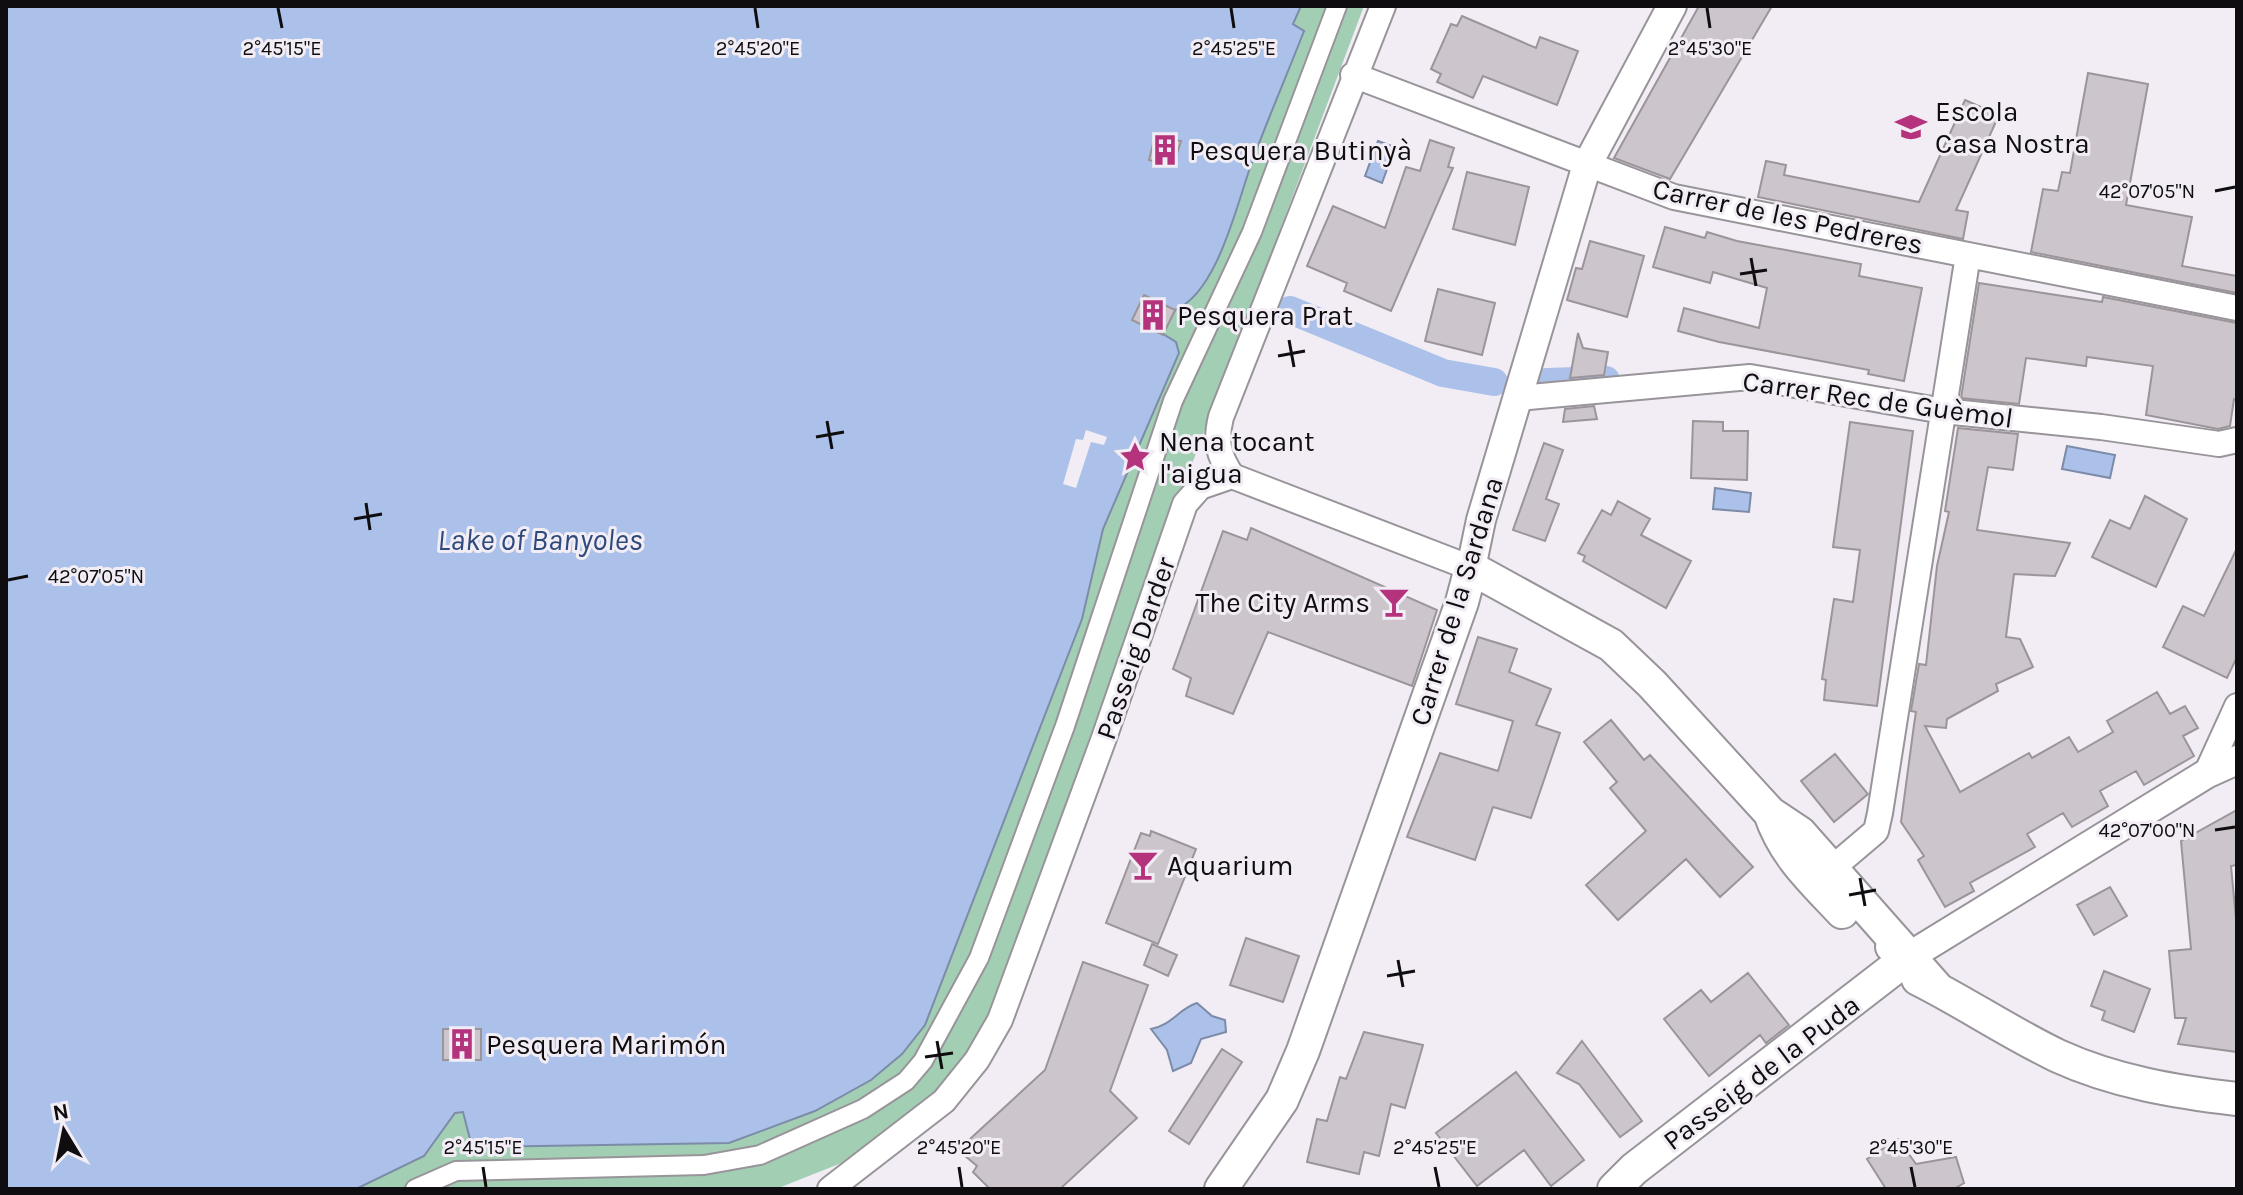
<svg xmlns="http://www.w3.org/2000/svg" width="2243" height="1195" viewBox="0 0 2243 1195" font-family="Karla,sans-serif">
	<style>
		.green { fill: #a2cfb4 }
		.water { fill: #abc1e9; stroke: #7c8ba8; stroke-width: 2 }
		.pier { fill: #f2edf5 }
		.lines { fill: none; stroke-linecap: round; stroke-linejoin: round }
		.canal { stroke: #abc1e9; stroke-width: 28 }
		.building { fill: #ccc5cb; stroke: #9b959a; stroke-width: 2 }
		.pedestrian-casing { stroke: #98949a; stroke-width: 22 }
		.minor-casing { stroke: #98949a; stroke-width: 28 }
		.tertiary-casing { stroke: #98949a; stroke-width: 32 }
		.secondary-casing { stroke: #98949a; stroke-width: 36 }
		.pedestrian { stroke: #fff; stroke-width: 18 }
		.minor { stroke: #fff; stroke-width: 24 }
		.tertiary { stroke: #fff; stroke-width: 28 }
		.secondary { stroke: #fff; stroke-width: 32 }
		.ticks { fill: none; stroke: #0f0d10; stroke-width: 3 }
		.labels { text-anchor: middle; stroke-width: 6; stroke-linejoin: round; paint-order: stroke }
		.poi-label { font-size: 28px; fill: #0f0d10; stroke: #f2edf5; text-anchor: start }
		.street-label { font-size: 28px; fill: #0f0d10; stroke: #f2edf5 }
		.water-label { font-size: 30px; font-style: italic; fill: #2e4a7c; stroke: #f2edf5 }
		.ticks-label { font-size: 20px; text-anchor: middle; fill: #0f0d10; stroke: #f2edf5; stroke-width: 6; stroke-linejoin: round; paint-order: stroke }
	</style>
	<rect width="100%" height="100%" fill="#f2edf5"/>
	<!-- green -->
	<path class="green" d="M1301,6H1364L1099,712L992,1010L955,1073L909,1116L844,1162L776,1189H356L424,1156L455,1113L463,1112L473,1147L729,1143L815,1111L871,1080L902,1054L925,1025L1082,619L1103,529L1179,353L1163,335Z"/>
	<!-- water -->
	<path class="water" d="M6,6H1301L1293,24L1304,31C1287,75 1268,118 1252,162C1237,203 1218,292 1175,310L1163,334L1176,342L1179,353L1103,529L1082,619L925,1025L902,1054L871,1080L815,1111L729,1143L472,1147L463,1112L455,1113L424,1156L356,1189H6Z
		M1378,141L1395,147L1382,183L1365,176Z
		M2067,446L2115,455L2110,478L2062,469Z
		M1715,488L1751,493L1749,512L1713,509Z
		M1197,1003L1212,1016L1225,1020L1226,1032L1201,1039L1191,1063L1173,1071L1167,1050L1151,1029C1174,1024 1178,1009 1197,1003Z"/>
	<!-- pier -->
	<path class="pier" d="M1086,430L1107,437L1104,445L1091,442L1076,488L1063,484L1076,439L1083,440Z"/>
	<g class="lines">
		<!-- canal -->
		<path class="canal" d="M1290,310L1443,373L1494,382
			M1547,382L1606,380"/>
	</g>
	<!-- building -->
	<path class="building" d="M1699,6H1772L1670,179L1614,158Z
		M1462,16L1536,48L1540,37L1578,51L1557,105L1483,76L1473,98L1437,82L1441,74L1431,69L1451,24L1457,26Z
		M2088,73L2148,84L2126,205L2192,217L2182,266L2237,276V293L2031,252L2043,189L2058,191L2062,172L2070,173Z
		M1965,100L1999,115L1956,210L1968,212L1963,239L1758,197L1766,161L1786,165L1784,175L1919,202Z
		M1155,136L1181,141L1173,166L1149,160Z
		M1430,140L1454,148L1448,167L1453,168L1391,311L1344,291L1347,283L1307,266L1333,206L1385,228L1406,167L1420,171Z
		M1467,172L1529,187L1515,245L1453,229Z
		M1665,227L1705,238L1707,232L1737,241L1861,264L1859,276L1922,288L1904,381L1868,374L1869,370L1719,342L1678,331L1684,308L1759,328L1767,288L1713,272L1710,283L1653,267Z
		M1590,241L1644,256L1627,317L1567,300L1576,268L1582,269Z
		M1979,283L2102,302L2103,297L2237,323V400L2234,399L2230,426L2218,429L2146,415L2153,366L2087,357L2086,366L2026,358L2019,404L1961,398Z
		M1438,289L1495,303L1482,355L1425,341Z
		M1144,295L1175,310L1163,335L1132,320Z
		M1578,333L1583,348L1608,352L1604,375L1570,378Z
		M1594,406L1597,419L1563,422L1565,409Z
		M1693,421L1723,422V431H1748L1747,480L1691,478Z
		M1850,422L1913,431L1877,706L1824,700L1826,680L1822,679L1834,599L1853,602L1860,550L1833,547Z
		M1958,428L2018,434L2013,470L1988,467L1977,530L2070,543L2055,576L2014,574L2006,637L2020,639L2033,667L1996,684L1998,691L1947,719L1946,728L1925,726L1960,792L2029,753L2032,758L2069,737L2078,752L2113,732L2107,721L2157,692L2170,714L2185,706L2198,728L2183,736L2194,756L2144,785L2136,771L2100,791L2108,806L2072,827L2063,813L2027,834L2035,847L1970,883L1974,891L1945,907L1918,860L1924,856L1901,822L1914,725L1916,712L1911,711L1919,664L1926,665L1937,566L1949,512L1945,511Z
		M1544,443L1563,450L1546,499L1559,504L1545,541L1513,530Z
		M2145,496L2187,519L2156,587L2092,557L2110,520L2130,529Z
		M1618,501L1650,519L1641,535L1691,561L1666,608L1583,561L1585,556L1578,553L1602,510L1611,515Z
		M1251,528L1437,610L1412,686L1268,632L1233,714L1186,696L1191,678L1173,669L1223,531L1247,540Z
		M2237,548V657L2227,678L2163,647L2183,606L2204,616Z
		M1478,637L1517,649L1509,672L1551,689L1536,725L1560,733L1531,818L1493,807L1475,860L1407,837L1440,753L1498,771L1513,721L1456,704Z
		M1611,720L1644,760L1650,755L1753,867L1720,897L1686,859L1618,920L1586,885L1646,831L1610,788L1617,782L1584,742Z
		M1835,754L1868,794L1834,822L1801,781Z
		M2237,810V865L2231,866L2237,929V1052L2178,1044L2186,1018H2175L2169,951L2191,949L2181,841Z
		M1151,831L1196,849L1158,944L1106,923L1141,833L1150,836Z
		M2110,887L2127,916L2094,935L2077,905Z
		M1246,938L1299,956L1283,1002L1230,985Z
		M1152,944L1177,955L1168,976L1144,965Z
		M1083,962L1148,985L1110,1091L1137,1118L1060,1189H990L973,1172L977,1166L958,1150L1045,1070Z
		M2104,971L2150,989L2134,1032L2102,1020L2105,1011L2091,1006Z
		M1748,973L1789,1025L1766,1043L1760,1035L1709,1076L1664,1019L1701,990L1711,1002Z
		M443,1029H481V1060H443Z
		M1364,1032L1423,1045L1405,1108L1391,1104L1379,1156L1364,1152L1359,1174L1307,1162L1317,1119L1327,1121L1340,1077L1346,1079Z
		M1582,1041L1642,1121L1620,1137L1579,1084L1557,1073Z
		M1222,1049L1242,1062L1189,1144L1169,1131Z
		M1516,1072L1584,1160L1551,1186L1524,1150L1477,1186L1436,1133Z
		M1898,1139L1916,1164L1956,1157L1964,1183L1954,1189H1886L1867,1159Z"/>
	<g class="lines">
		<defs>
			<path id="pedestrian" d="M415,1189L456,1171L704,1165L760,1155L863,1109L906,1081L923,1061L979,958L1065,726L1173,401L1252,232L1337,6"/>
			<path id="minor" d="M1353,75L1674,197L2237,308
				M1518,398L1750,377L1943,411L2101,427L2219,444L2237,440
				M1232,476C1218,455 1215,441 1221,417L1383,6
				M1232,476L1471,568
				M2206,774L2237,706
				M1823,876L1876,831L1880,813L1968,255
				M830,1189L944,1101L977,1060L1000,1020L1104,738L1185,504L1200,487L1232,476"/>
			<path id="tertiary" d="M1471,568L1481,520L1587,165L1672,6
				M1890,947L1910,956L2206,774L2237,760"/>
			<path id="secondary" d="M1770,813C1784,855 1812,880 1842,912
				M1918,979C1966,1003 2010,1033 2058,1056C2115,1082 2176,1092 2237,1099
				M1221,1189L1282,1100L1303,1051L1462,602L1471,568L1611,645L1652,684L1770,813L1800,833L1937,988
				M1614,1189L1634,1169L1910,956"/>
		</defs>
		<!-- pedestrian casing -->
		<use href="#pedestrian" class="pedestrian-casing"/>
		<!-- minor casing -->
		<use href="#minor" class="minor-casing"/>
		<!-- tertiary casing -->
		<use href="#tertiary" class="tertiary-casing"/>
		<!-- secondary casing -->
		<use href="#secondary" class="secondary-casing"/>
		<!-- pedestrian -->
		<use href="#pedestrian" class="pedestrian"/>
		<!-- minor -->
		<use href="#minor" class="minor"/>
		<!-- tertiary -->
		<use href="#tertiary" class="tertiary"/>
		<!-- secondary -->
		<use href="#secondary" class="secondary"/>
	</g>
	<!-- ticks -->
	<path class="ticks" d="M278,8L282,28M755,8L758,28M1231,8L1234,28M1707,8L1710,28M2215,191L2235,187M1751,258L1756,286M1740,274L1767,270M1289,340L1294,367M1278,356L1305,351M827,421L832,449M816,437L844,432M366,503L370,530M354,519L382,514M8,580L28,576M2215,830L2235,827M1860,878L1865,906M1849,895L1876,890M1398,960L1403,987M1387,976L1415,971M937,1041L942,1069M925,1057L953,1053M483,1167L486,1187M959,1167L962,1187M1435,1167L1439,1187M1911,1167L1915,1187"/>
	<!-- icons -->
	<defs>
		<symbol id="school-bare" viewBox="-9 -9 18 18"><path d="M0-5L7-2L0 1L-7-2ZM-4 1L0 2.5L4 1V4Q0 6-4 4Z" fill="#b5337c" stroke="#f2edf5" stroke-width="2.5" paint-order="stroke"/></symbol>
		<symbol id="building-bare" viewBox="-9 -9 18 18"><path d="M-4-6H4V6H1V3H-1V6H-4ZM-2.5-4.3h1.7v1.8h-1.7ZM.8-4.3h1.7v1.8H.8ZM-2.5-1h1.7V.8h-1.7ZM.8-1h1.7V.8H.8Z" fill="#b5337c" stroke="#f2edf5" stroke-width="2.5" paint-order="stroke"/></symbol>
		<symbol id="sight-bare" viewBox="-9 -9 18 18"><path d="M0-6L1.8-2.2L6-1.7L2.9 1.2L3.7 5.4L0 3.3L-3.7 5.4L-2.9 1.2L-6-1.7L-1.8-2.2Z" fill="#b5337c" stroke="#f2edf5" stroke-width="2.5" paint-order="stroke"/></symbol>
		<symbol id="bar-bare" viewBox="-9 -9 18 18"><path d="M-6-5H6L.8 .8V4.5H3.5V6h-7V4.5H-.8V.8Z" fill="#b5337c" stroke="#f2edf5" stroke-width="2.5" paint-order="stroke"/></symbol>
	</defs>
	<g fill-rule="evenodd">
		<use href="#school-bare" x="1889" y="105" width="44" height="44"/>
		<use href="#building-bare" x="1143" y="128" width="44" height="44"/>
		<use href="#building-bare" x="1131" y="293" width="44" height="44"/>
		<use href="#sight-bare" x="1113" y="435" width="44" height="44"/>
		<use href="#bar-bare" x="1372" y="580" width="44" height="44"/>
		<use href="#bar-bare" x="1121" y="843" width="44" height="44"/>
		<use href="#building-bare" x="440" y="1022" width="44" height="44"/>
	</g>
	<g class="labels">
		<!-- poi labels -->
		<g class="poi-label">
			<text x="1935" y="121">Escola<tspan x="1935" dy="32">Casa Nostra</tspan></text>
			<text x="1189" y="160">Pesquera Butinyà</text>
			<text x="1177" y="325">Pesquera Prat</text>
			<text x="1159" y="451">Nena tocant<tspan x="1159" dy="32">l'aigua</tspan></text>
			<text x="1370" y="612" text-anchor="end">The City Arms</text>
			<text x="1167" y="875">Aquarium</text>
			<text x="486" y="1054">Pesquera Marimón</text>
		</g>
		<!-- street labels -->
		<g class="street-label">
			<text transform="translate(1788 216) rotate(12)" y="10">Carrer de les Pedreres</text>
			<text transform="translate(1878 399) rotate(8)" y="10">Carrer Rec de Guèmol</text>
			<text transform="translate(1456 601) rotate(-73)" y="10">Carrer de la Sardana</text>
			<text transform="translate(1135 648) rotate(-71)" y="10">Passeig Darder</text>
			<text transform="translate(1761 1072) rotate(-37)" y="10">Passeig de la Puda</text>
		</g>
		<!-- water labels -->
		<g class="water-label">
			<text x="540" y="550">Lake of Banyoles</text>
		</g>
	</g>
	<g class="ticks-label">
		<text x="282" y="55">2°45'15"E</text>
		<text x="758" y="55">2°45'20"E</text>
		<text x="1234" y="55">2°45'25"E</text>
		<text x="1710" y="55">2°45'30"E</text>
		<text x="2147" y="198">42°07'05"N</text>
		<text x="96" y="583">42°07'05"N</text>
		<text x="2147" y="837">42°07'00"N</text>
		<text x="483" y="1154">2°45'15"E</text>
		<text x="959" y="1154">2°45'20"E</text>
		<text x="1435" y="1154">2°45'25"E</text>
		<text x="1911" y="1154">2°45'30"E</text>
	</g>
	<!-- border -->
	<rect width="2243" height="1195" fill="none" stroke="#0f0d10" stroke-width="16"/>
	<!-- north arrow -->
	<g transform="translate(64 1131) rotate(350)" stroke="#f2edf5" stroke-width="6" paint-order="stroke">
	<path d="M0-6L14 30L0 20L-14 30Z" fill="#0f0d10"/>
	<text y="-12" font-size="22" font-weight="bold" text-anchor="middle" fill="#0f0d10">N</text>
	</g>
</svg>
